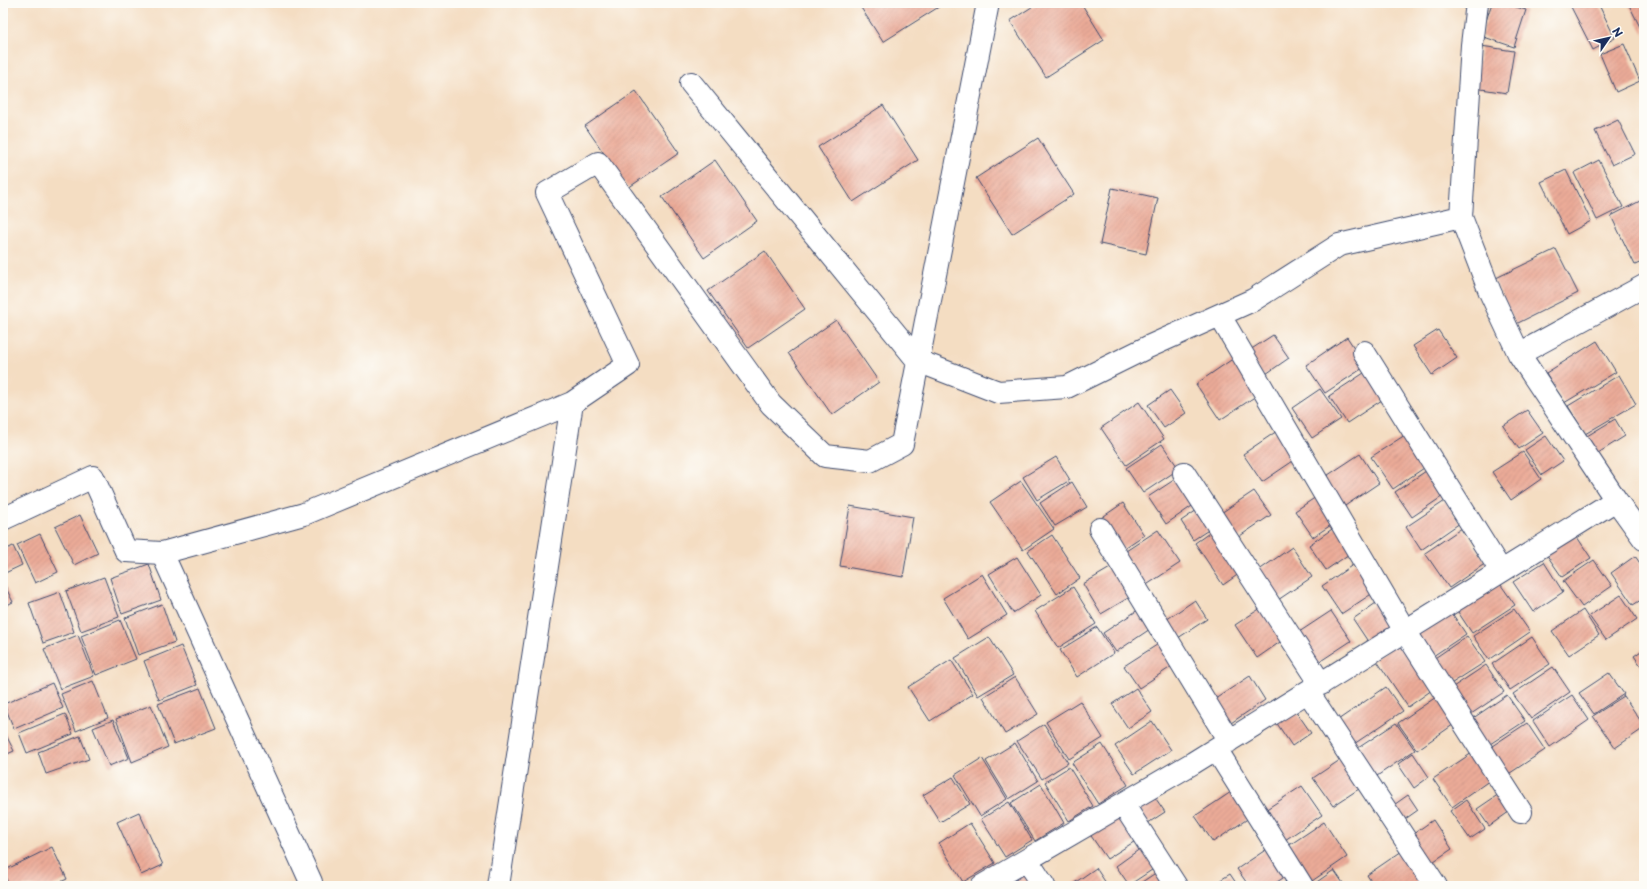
<svg xmlns="http://www.w3.org/2000/svg" width="1647" height="889" viewBox="0 0 1647 889" font-family="'Playpen Sans',sans-serif">
	<style>
		.building { fill: url(#building-hatch) }
		.lines { fill: none; stroke-linecap: round; stroke-linejoin: round }
		.street-casing { stroke: #3c496d; stroke-width: 24 }
		.street { stroke: #fff; stroke-width: 22 }
	</style>
	<defs>
		<pattern id="building-hatch" width="6" height="6" patternUnits="userSpaceOnUse"><rect width="6" height="6" fill="#ebab98"/><path d="M-1 1l2-2M0 6l6-6M5 7l2-2" fill="none" stroke="#c99385"/></pattern>
	</defs>
	<rect width="100%" height="100%" fill="#fdfcf7"/>
	<filter id="ink" filterUnits="userSpaceOnUse"><feTurbulence type="fractalNoise" baseFrequency=".025" numOctaves="2"/><feDisplacementMap in="SourceGraphic" scale="8" xChannelSelector="R" yChannelSelector="G"/><feConvolveMatrix kernelMatrix="1 2 1 2 8 2 1 2 1" color-interpolation-filters="sRGB"/></filter>
	<filter id="wash" filterUnits="userSpaceOnUse"><feTurbulence type="fractalNoise" baseFrequency=".012" numOctaves="4" result="noise"/><feDisplacementMap in="SourceGraphic" scale="16" xChannelSelector="R" yChannelSelector="G"/><feGaussianBlur stdDeviation="0.9" result="paint"/><feColorMatrix in="noise" values="0 0 0 0 0 0 0 0 0 0 0 0 0 0 0 0 0 1.4 0 .05"/><feComposite in="paint" operator="in"/></filter>
	<g filter="url(#wash)">
		<rect width="100%" height="100%" fill="#f4ddc2"/>
		<g id="blocks">
			<!-- building -->
			<path class="building" d="M858,3H945L883,42Z
				M1038,3H1081L1104,40L1046,77L1010,21Z
				M1492,3H1503L1526,10L1514,47L1481,36Z
				M1569,3H1598L1615,38L1593,50Z
				M1628,3H1644V35Z
				M1624,44L1640,81L1616,92L1600,54Z
				M1481,46L1514,51L1507,93L1475,88Z
				M636,91L679,153L628,188L585,126Z
				M883,105L918,160L853,202L818,147Z
				M1618,120L1635,154L1612,165L1595,131Z
				M1038,138L1074,194L1012,234L976,178Z
				M715,160L757,221L704,258L662,197Z
				M1599,160L1623,207L1597,220L1574,173Z
				M1566,170L1591,221L1567,234L1541,182Z
				M1112,188L1158,198L1146,254L1100,244Z
				M1640,201L1644,210V261L1635,265L1611,216Z
				M1556,249L1578,293L1516,324L1494,279Z
				M765,251L805,309L748,348L708,291Z
				M836,320L879,382L832,415L789,353Z
				M1438,330L1457,358L1432,375L1413,346Z
				M1273,335L1289,358L1263,376L1247,352Z
				M1347,337L1366,366L1325,393L1306,365Z
				M1597,341L1616,372L1564,403L1546,373Z
				M1234,358L1259,394L1220,420L1196,384Z
				M1367,371L1385,398L1347,423L1329,396Z
				M1619,375L1636,404L1585,434L1568,406Z
				M1320,389L1341,419L1312,438L1292,408Z
				M1170,390L1186,413L1164,428L1148,405Z
				M1139,402L1164,439L1126,465L1101,428Z
				M1527,410L1543,433L1519,449L1503,426Z
				M1615,419L1625,436L1598,453L1587,436Z
				M1280,429L1299,457L1262,482L1243,454Z
				M1405,435L1427,466L1393,489L1371,457Z
				M1546,436L1563,461L1542,475L1525,450Z
				M1162,444L1179,469L1143,493L1126,468Z
				M1523,452L1541,479L1511,500L1492,472Z
				M1360,454L1379,483L1339,510L1319,481Z
				M1056,457L1070,480L1037,500L1023,477Z
				M1426,471L1443,496L1412,517L1395,492Z
				M1180,476L1198,502L1166,524L1148,497Z
				M1021,481L1054,529L1023,550L990,502Z
				M1072,482L1087,507L1055,526L1040,503Z
				M1254,491L1271,515L1234,540L1218,515Z
				M1319,495L1337,521L1313,537L1295,511Z
				M1445,501L1460,523L1421,550L1406,527Z
				M1123,503L1144,535L1123,549L1101,518Z
				M850,506L913,517L903,577L840,566Z
				M1200,508L1213,527L1193,540L1181,521Z
				M80,515L98,553L74,565L55,527Z
				M1338,525L1355,550L1326,570L1309,545Z
				M1462,528L1486,563L1449,588L1425,553Z
				M1215,529L1243,571L1223,585L1195,543Z
				M1158,530L1180,563L1145,586L1123,553Z
				M1573,531L1591,558L1562,577L1544,551Z
				M40,534L58,572L35,583L17,545Z
				M1052,535L1080,578L1057,594L1028,551Z
				M13,546L22,565L3,574V551Z
				M1292,547L1312,577L1275,602L1255,573Z
				M1635,556L1644,569V598L1633,605L1611,573Z
				M1017,557L1041,595L1013,613L989,574Z
				M1594,560L1612,586L1582,607L1563,581Z
				M1357,562L1376,591L1341,614L1322,586Z
				M1544,562L1563,592L1533,612L1513,582Z
				M149,564L161,600L122,614L110,578Z
				M1117,564L1135,594L1101,614L1083,584Z
				M982,574L1007,615L968,639L943,598Z
				M104,577L119,617L81,631L66,591Z
				M1496,578L1515,605L1472,633L1454,606Z
				M3,582L13,602L3,607Z
				M1073,587L1096,624L1058,648L1035,611Z
				M60,592L74,632L43,643L29,603Z
				M1621,595L1637,619L1606,640L1589,616Z
				M1195,600L1207,619L1175,640L1163,622Z
				M1376,603L1392,627L1369,643L1353,619Z
				M162,604L175,642L138,655L125,618Z
				M1447,606L1466,634L1430,658L1412,631Z
				M1141,608L1153,627L1116,652L1103,633Z
				M1261,608L1283,640L1257,658L1235,625Z
				M1514,609L1530,632L1489,660L1473,636Z
				M1583,610L1599,635L1569,655L1552,631Z
				M1331,611L1351,641L1313,666L1293,636Z
				M120,620L136,659L96,675L81,636Z
				M1097,627L1114,653L1077,677L1060,650Z
				M78,635L94,676L60,689L44,649Z
				M1467,636L1485,662L1446,687L1429,662Z
				M989,637L1013,675L978,696L955,658Z
				M1532,637L1550,664L1510,690L1492,664Z
				M1163,641L1177,663L1139,688L1124,666Z
				M1399,642L1432,690L1408,707L1375,658Z
				M181,646L197,685L159,700L144,661Z
				M1644,649V670L1634,656Z
				M951,660L973,694L930,721L908,687Z
				M1486,665L1504,692L1465,718L1447,691Z
				M1553,667L1570,692L1531,719L1513,694Z
				M1609,673L1624,694L1594,714L1579,693Z
				M1250,676L1265,700L1228,725L1212,701Z
				M1015,677L1038,714L1005,734L983,697Z
				M93,681L108,718L76,731L61,694Z
				M52,683L63,708L14,729L4,704Z
				M1386,687L1403,711L1351,746L1335,722Z
				M200,688L216,728L174,744L158,704Z
				M1136,688L1152,712L1128,728L1112,704Z
				M1439,695L1457,722L1417,750L1398,723Z
				M1507,695L1525,721L1484,748L1466,723Z
				M1572,695L1589,720L1550,747L1533,721Z
				M1624,696L1644,726V728L1615,748L1593,716Z
				M1080,701L1103,738L1069,759L1046,722Z
				M151,705L168,747L132,762L116,719Z
				M1293,707L1311,733L1292,746L1274,719Z
				M65,714L73,734L27,753L19,733Z
				M113,720L129,758L109,766L93,728Z
				M1152,721L1171,750L1134,774L1115,746Z
				M1396,723L1415,750L1374,778L1355,750Z
				M1527,723L1545,750L1504,777L1486,750Z
				M1044,724L1068,763L1042,779L1017,741Z
				M3,729L14,751L3,756Z
				M80,736L89,759L46,774L38,752Z
				M1015,743L1038,781L1009,799L986,761Z
				M1102,744L1128,785L1098,804L1072,763Z
				M1475,751L1493,778L1452,807L1433,779Z
				M1413,753L1429,777L1414,788L1398,764Z
				M1346,756L1365,785L1333,806L1313,778Z
				M982,758L1007,799L980,816L955,775Z
				M1069,767L1093,806L1069,821L1045,782Z
				M953,777L970,804L940,822L923,795Z
				M1041,784L1064,823L1035,841L1011,803Z
				M1302,786L1322,815L1282,842L1262,812Z
				M1237,788L1255,814L1213,842L1195,816Z
				M1502,792L1513,809L1489,826L1477,809Z
				M1408,795L1418,810L1401,822L1391,807Z
				M1154,796L1165,812L1148,823L1137,807Z
				M1466,800L1485,829L1470,839L1450,811Z
				M1009,802L1032,840L1005,857L981,819Z
				M1121,811L1140,838L1107,859L1089,833Z
				M139,812L163,865L141,875L117,822Z
				M1433,820L1452,849L1428,865L1409,837Z
				M1324,822L1347,857L1312,881L1288,846Z
				M970,823L995,863L963,882L939,843Z
				M1273,845L1292,872L1271,886H1249L1237,869Z
				M1144,846L1158,866L1129,885L1116,866Z
				M52,847L67,879L52,886H9L3,871Z
				M1405,849L1425,879L1414,886H1374L1367,875Z
				M1026,864L1040,886H993Z
				M1096,868L1108,886H1070Z
				M1160,870L1170,886H1136Z
				M1334,870L1345,886H1311Z
				M1230,874L1238,886H1211Z
				M1292,878L1298,886H1280Z
				M1363,882L1366,886H1357Z"/>
		</g>
	</g>
	<g filter="url(#ink)">
		<use href="#blocks" fill-opacity="0" stroke="#3c496d" stroke-width="1"/>
		<g class="lines">
			<defs>
				<path id="street" d="M1477,3L1472,45L1461,217L1490,292L1519,354L1616,500L1644,539
					M691,83L918,361L998,392L1067,387L1148,347L1253,300L1339,245L1461,217
					M1220,316L1405,631L1521,812
					M1364,352L1501,571
					M1519,354L1644,286
					M1184,473L1321,684
					M3,519L93,477L126,551L162,553
					M1100,529L1229,741
					M1308,692L1436,886
					M1216,749L1302,886
					M1123,804L1176,886
					M1027,860L1044,886
					M311,882L162,553L304,514L572,403L628,365L547,193L598,163L771,404L825,456L870,461L902,444L988,3
					M498,886L572,403
					M982,886L1193,763L1616,500"/>
			</defs>
			<!-- street casing -->
			<use href="#street" class="street-casing"/>
			<!-- street -->
			<use href="#street" class="street"/>
		</g>
	</g>
	<!-- margin -->
	<rect width="1647" height="889" fill="none" stroke="#fdfcf7" stroke-width="16"/>
	<!-- north arrow -->
	<g transform="translate(1609 38) rotate(56)" stroke="#fdfcf7" stroke-width="3" paint-order="stroke">
	<path d="M0-3L7 15L0 10L-7 15Z" fill="#1b2f5e"/>
	<text y="-6" font-size="11" font-weight="bold" text-anchor="middle" fill="#1b2f5e">N</text>
	</g>
</svg>
